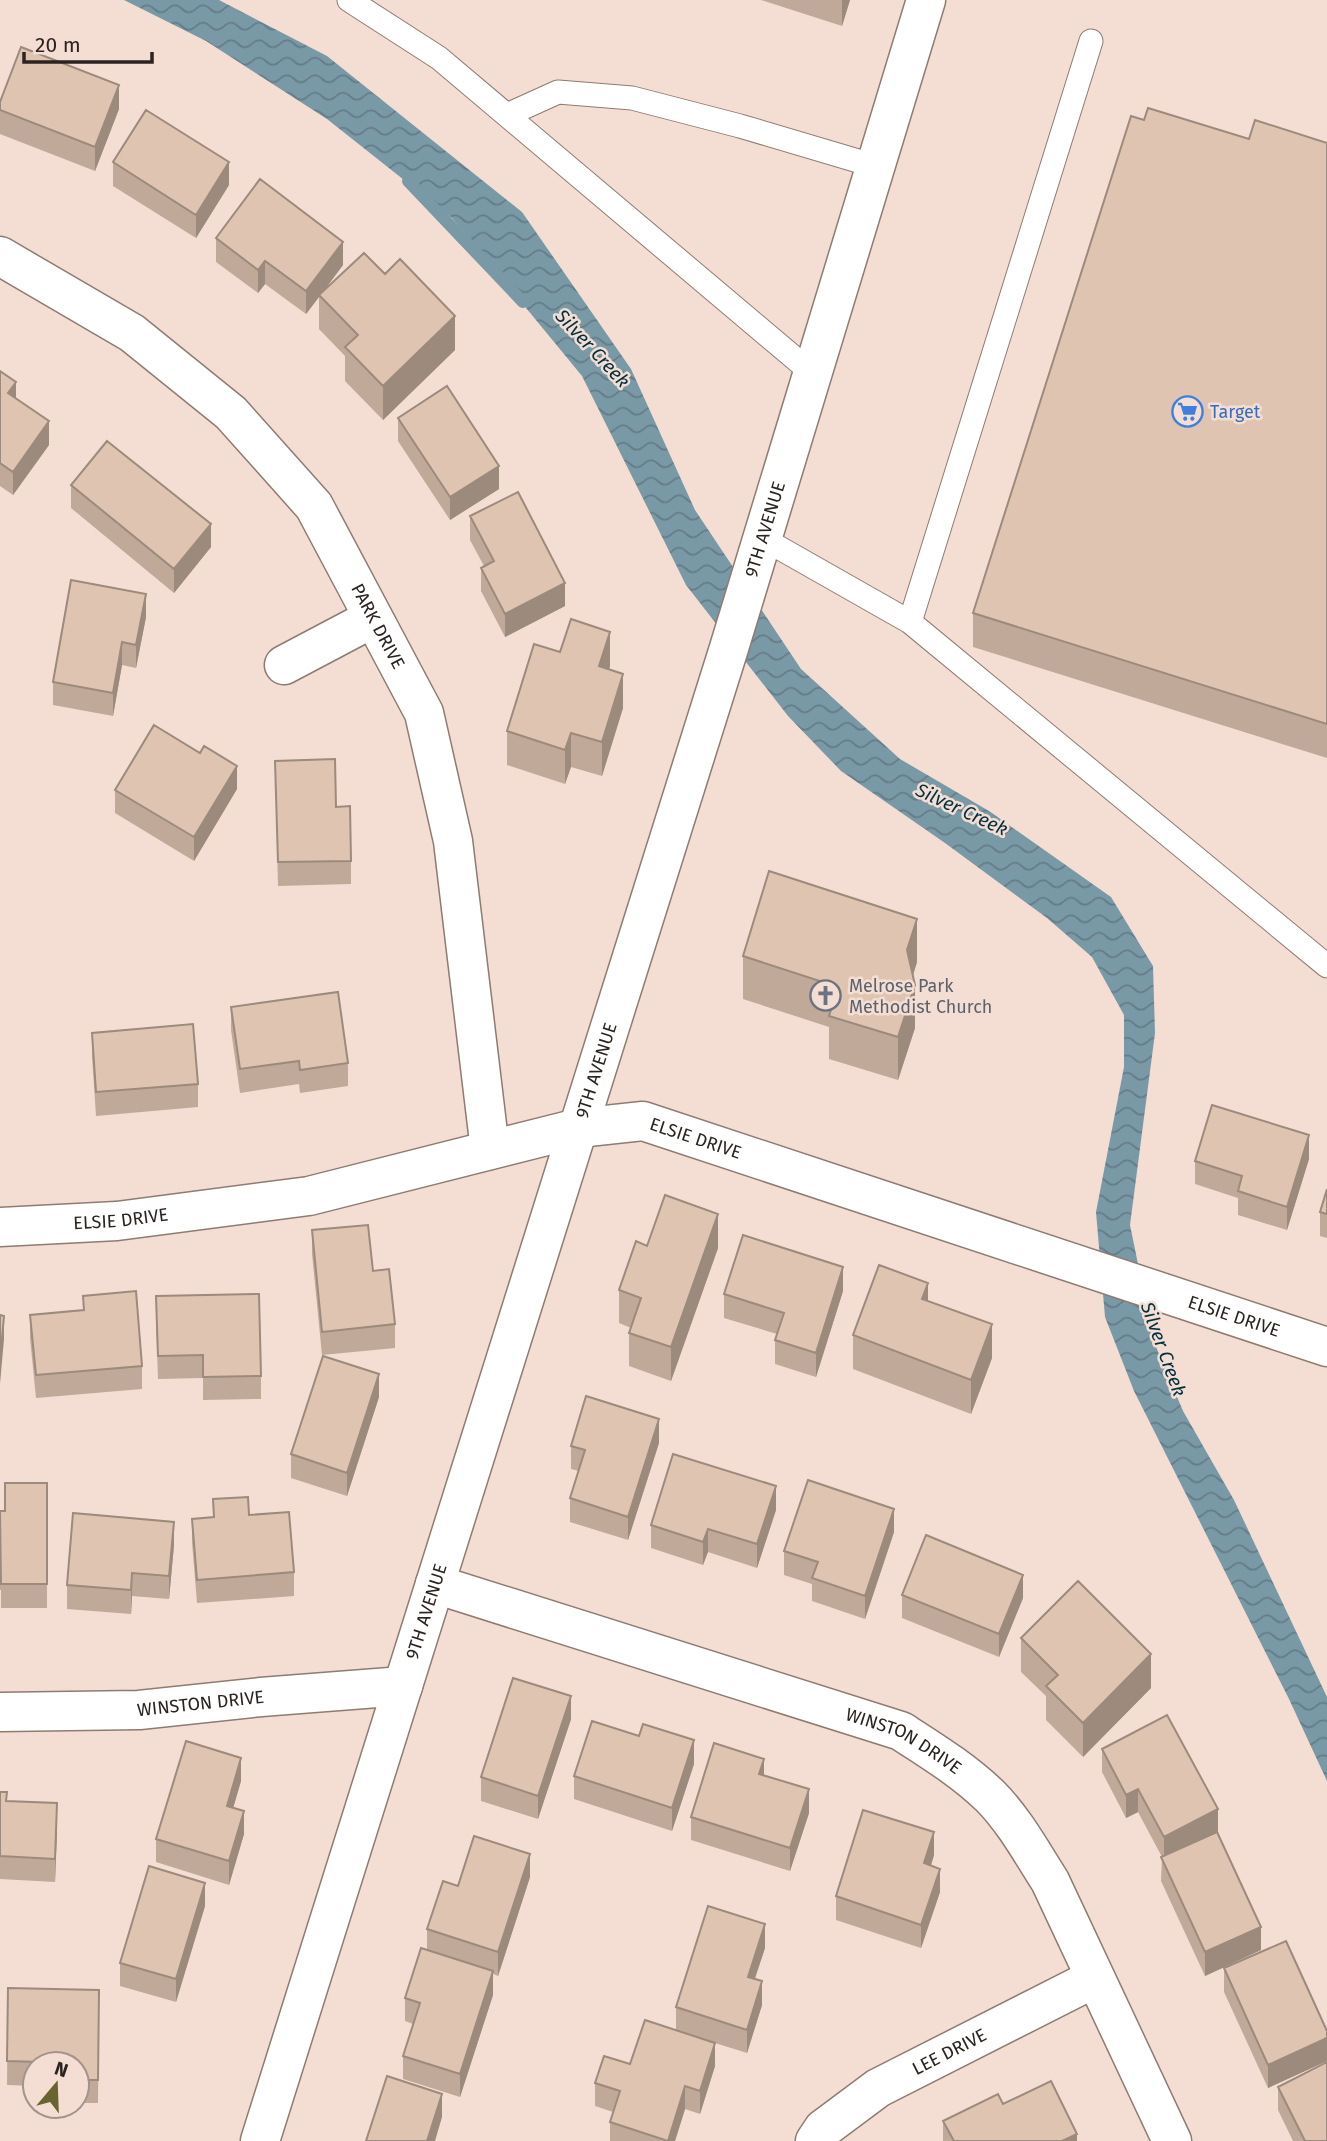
<svg xmlns="http://www.w3.org/2000/svg" width="1327" height="2141" viewBox="0 0 1327 2141" font-family="'Fira Sans',sans-serif">
	<style>
		.water { fill: url(#water-waves) }
		.lines { fill: none; stroke-linecap: round; stroke-linejoin: round }
		.stream { stroke: #7a99a7; stroke-width: 12 }
		.service-casing { stroke: #8e7b71; stroke-width: 25 }
		.minor-casing { stroke: #8e7b71; stroke-width: 41 }
		.tertiary-casing { stroke: #8e7b71; stroke-width: 41 }
		.service { stroke: #fff; stroke-width: 23 }
		.minor { stroke: #fff; stroke-width: 38 }
		.tertiary { stroke: #fff; stroke-width: 38 }
		.wall { fill: #c0a998 }
		.shaded-wall { fill: #9c8a7c }
		.building { fill: #dfc5b1; stroke: #9c8a7c; stroke-width: 2 }
		.labels { text-anchor: middle; stroke-width: 5; stroke-linejoin: round; paint-order: stroke }
		.shop-label { font-size: 18px; fill: #366cbe; stroke: #f4ded3; text-anchor: start }
		.street-label { font-size: 18px; fill: #2b231f; stroke: #f4ded3 }
		.worship-label { font-size: 18px; fill: #5b616d; stroke: #f4ded3; text-anchor: start }
		.water-label { font-size: 19px; font-style: italic; fill: #002f3f; stroke: #f4ded3 }
	</style>
	<defs>
		<pattern id="water-waves" width="16" height="10" patternUnits="userSpaceOnUse" patternTransform="scale(1.75)"><rect width="16" height="10" fill="#7a99a7"/><path d="M0 5q4-4 8 0t8 0" fill="none" stroke="#647c87"/></pattern>
	</defs>
	<rect width="100%" height="100%" fill="#f4ded3"/>
	<!-- water -->
	<path class="water" d="M124,0H219L327,56L522,212L631,369L695,510L801,669L900,759L989,811L1111,897L1153,966L1155,1033L1130,1225L1154,1342L1183,1411L1234,1500L1327,1697V1781L1289,1699L1134,1391L1105,1317L1096,1212L1124,1067V1015L1092,957L1047,918L945,843L841,771L788,716L686,585L582,376L452,218L327,119L206,41Z"/>
	<g class="lines">
		<!-- stream -->
		<path class="stream" d="M408,181L523,302"/>
		<defs>
			<path id="service" d="M349,0L439,58L811,372
				M507,115L558,92L632,98L740,126L875,166
				M762,538L910,622L1091,41
				M910,622L1327,966"/>
			<g id="minor">
				<path id="s1" d="M0,256L132,333L231,413L314,506L424,713L453,841L490,1150"/>
				<path d="M284,665L373,618"/>
				<path id="s2" d="M0,1227L117,1221L309,1196L578,1128L643,1121L1327,1347"/>
				<path id="s3" d="M435,1584L901,1731C932,1751 963,1770 990,1796C1014,1820 1032,1853 1050,1881L1172,2141"/>
				<path id="s4" d="M0,1712L139,1710L261,1697L403,1686"/>
				<path id="s5" d="M815,2141L823,2129L878,2088L1095,1978"/>
			</g>
			<g id="tertiary">
				<path id="s6" d="M260,2141L729,648L926,0"/>
			</g>
		</defs>
		<!-- service casing -->
		<use href="#service" class="service-casing"/>
		<!-- minor casing -->
		<use href="#minor" class="minor-casing"/>
		<!-- tertiary casing -->
		<use href="#tertiary" class="tertiary-casing"/>
		<!-- service -->
		<use href="#service" class="service"/>
		<!-- minor -->
		<use href="#minor" class="minor"/>
		<!-- tertiary -->
		<use href="#tertiary" class="tertiary"/>
	</g>
	<!-- wall -->
	<path class="wall" d="M761,0H850L842,26Z
		M0,102L119,109L95,171L0,134Z
		M1144,120L1249,139L1327,143V758L973,647V613Z
		M113,162L229,185L196,238L113,186Z
		M216,238L343,265L325,289L455,350L383,420L345,381V356L319,329V297L306,314L265,284L258,293L216,262Z
		M0,371L16,398L49,445L13,495L0,486Z
		M398,418L499,489L450,520L398,441Z
		M71,485L211,547L174,593L71,508Z
		M470,516L565,606L505,637L481,591V568L484,566L470,540Z
		M146,617L136,668L122,665L113,716L53,705V682Z
		M560,652L610,666L609,669L623,708L602,776L571,767L565,784L507,765V731Z
		M275,761L336,807L351,861V884L278,886Z
		M237,789L194,861L115,813V790Z
		M743,956L917,962L913,976L915,1028L898,1080L829,1059V1027L743,999Z
		M231,1007L348,1063V1086L300,1093L299,1084L240,1093L231,1030Z
		M92,1033L198,1084V1107L96,1116L92,1056Z
		M1309,1159L1287,1230L1238,1215V1198L1195,1184V1161Z
		M1327,1189V1238L1320,1236V1212Z
		M312,1230L373,1271L395,1324V1348L322,1355L312,1254Z
		M647,1246L718,1248L671,1381L629,1366V1333L631,1328L619,1323V1290Z
		M843,1291L816,1377L775,1364V1340L777,1334L724,1318V1294Z
		M83,1296L142,1366V1389L36,1398L30,1338V1315L83,1310Z
		M928,1301L992,1358L971,1414L853,1369V1335Z
		M156,1319L261,1376V1399L203,1400V1378L158,1379Z
		M379,1397L347,1496L291,1478V1454Z
		M659,1443L628,1540L570,1522V1498L579,1471L571,1469V1446Z
		M47,1483V1608H1V1590H0V1511H5Z
		M213,1499L249,1515L294,1572V1596L197,1603L192,1542V1519L213,1517Z
		M776,1510L757,1568L708,1552L703,1565L651,1548V1525Z
		M894,1532L865,1619L812,1601V1584L784,1575V1551Z
		M174,1545L169,1599L132,1596L131,1614L67,1609V1585Z
		M902,1595L1023,1598L999,1657L902,1618Z
		M1021,1638L1151,1688L1083,1757L1046,1720V1696L1021,1672Z
		M571,1719L538,1819L481,1801V1777Z
		M639,1736L694,1764L672,1831L574,1799V1776Z
		M1102,1749L1218,1832L1261,1950L1205,1976L1161,1881L1162,1857L1138,1812L1126,1818L1102,1772Z
		M764,1775L809,1813L790,1871L691,1840V1817Z
		M241,1781L233,1808L244,1834L229,1885L156,1862V1839Z
		M0,1792L7,1801L57,1827L55,1882L0,1879Z
		M934,1855L931,1866L940,1892L921,1948L836,1920V1896Z
		M530,1877L498,1976L493,1974V1995L460,2097L403,2079V2056L413,2024L405,2021V1998L427,1950V1929L458,1886Z
		M205,1906L176,2002L120,1986V1963Z
		M765,1948L754,1979L762,2005L747,2053L715,2043V2066L700,2114L685,2109L675,2141H610V2122L613,2112L595,2106V2083L630,2064L676,2030V2007Z
		M1224,1968L1327,2031V2061L1268,2088L1224,1992Z
		M8,1988L99,1990L98,2103H77V2064H35V2086L7,2085Z
		M1278,2087L1327,2141H1293L1278,2110Z
		M1003,2104L1077,2141H943V2121Z"/>
	<!-- shaded-wall -->
	<path class="shaded-wall" d="M842,0H850L842,26Z
		M119,85V109L95,171V147Z
		M229,162V185L196,238V215Z
		M343,242V265L320,296L319,295V297L306,314V291Z
		M265,261V284L258,293V270Z
		M455,316V350L383,420V386Z
		M16,382V406L8,393Z
		M49,421V445L13,495V472Z
		M499,466V489L450,520V497Z
		M211,524V547L174,593V569Z
		M565,583V606L505,637V614Z
		M146,594V617L136,668V645Z
		M610,632V666L599,700V666Z
		M122,642V665L113,716V693Z
		M623,674V708L602,776V742Z
		M571,733V767L565,784V750Z
		M237,766V789L194,861V837Z
		M917,919V962L907,993V950Z
		M915,985V1028L898,1080V1037Z
		M1309,1135V1159L1287,1230V1207Z
		M718,1214V1248L671,1381V1347Z
		M843,1267V1291L816,1377V1353Z
		M928,1283V1317L922,1299Z
		M4,1316V1339L0,1384V1360Z
		M992,1324V1358L971,1414V1380Z
		M379,1374V1397L347,1496V1473Z
		M659,1419V1443L628,1540V1517Z
		M776,1486V1510L757,1568V1544Z
		M894,1509V1532L865,1619V1596Z
		M174,1522V1545L169,1599V1576Z
		M708,1529V1552L703,1565V1542Z
		M132,1573V1596L131,1614V1590Z
		M1023,1575V1598L999,1657V1634Z
		M1151,1654V1688L1083,1757V1723Z
		M571,1696V1719L538,1819V1796Z
		M694,1740V1764L672,1831V1808Z
		M241,1758V1781L227,1829V1806Z
		M764,1759V1782L759,1774Z
		M809,1789V1813L790,1871V1848Z
		M1138,1789V1812L1126,1818V1795Z
		M57,1803V1827L55,1882V1859Z
		M1218,1809V1832L1164,1861V1837Z
		M244,1811V1834L229,1885V1861Z
		M934,1832V1855L924,1887V1863Z
		M530,1854V1877L498,1976V1952Z
		M940,1869V1892L921,1948V1925Z
		M205,1883V1906L176,2002V1979Z
		M765,1924V1948L748,2000V1977Z
		M1261,1927V1950L1205,1976V1952Z
		M493,1971V1995L460,2097V2074Z
		M762,1981V2005L747,2053V2030Z
		M1327,2038V2061L1268,2088V2065Z
		M715,2043V2066L700,2114V2091Z
		M685,2086V2109L675,2141H668Z
		M442,2094V2117L435,2141H427Z
		M1077,2134V2141H1062Z"/>
	<!-- building -->
	<path class="building" d="M21,47L119,85L95,147L0,110V102Z
		M1148,108L1249,139L1255,120L1327,143V724L973,613L1131,116L1144,120Z
		M146,110L229,162L196,215L113,162Z
		M260,179L343,242L306,291L265,261L258,270L216,238Z
		M364,253L385,274L400,259L455,316L383,386L345,347L358,335L319,295Z
		M0,371L16,382L8,393L49,421L13,472L0,463Z
		M447,386L499,466L450,497L398,418Z
		M107,441L211,524L174,569L71,485Z
		M518,492L565,583L505,614L481,568L494,561L470,516Z
		M71,580L146,594L136,645L122,642L113,693L53,682Z
		M571,619L610,632L599,666L623,674L602,742L571,733L565,750L507,731L534,644L560,652Z
		M154,725L200,753L204,746L237,766L194,837L115,790Z
		M335,759L336,807L350,806L351,861L278,862L275,761Z
		M769,871L917,919L907,950L915,985L898,1037L829,1016L838,987L743,956Z
		M338,992L348,1063L300,1070L299,1061L240,1069L231,1007Z
		M193,1024L198,1084L96,1092L92,1033Z
		M1212,1105L1309,1135L1287,1207L1238,1191L1242,1176L1195,1161Z
		M1327,1189V1214L1320,1212Z
		M665,1195L718,1214L671,1347L629,1333L641,1298L619,1290L636,1241L647,1246Z
		M368,1225L373,1271L389,1269L395,1324L322,1332L312,1230Z
		M743,1235L843,1267L816,1353L775,1340L784,1313L724,1294Z
		M879,1265L928,1283L922,1299L992,1324L971,1380L853,1335Z
		M136,1291L142,1366L36,1375L30,1315L84,1310L83,1296Z
		M259,1294L261,1376L203,1377V1355L158,1356L156,1296Z
		M0,1315L4,1316L0,1360Z
		M323,1356L379,1374L347,1473L291,1454Z
		M586,1396L659,1419L628,1517L570,1498L585,1450L571,1446Z
		M673,1454L776,1486L757,1544L708,1529L703,1542L651,1525Z
		M808,1480L894,1509L865,1596L812,1578L818,1562L784,1551Z
		M5,1483H47V1584H1L0,1511H5Z
		M248,1497L249,1515L289,1512L294,1572L197,1580L192,1519L214,1517L213,1499Z
		M73,1513L174,1522L169,1576L132,1573L131,1590L67,1585Z
		M926,1535L1023,1575L999,1634L902,1595Z
		M1078,1581L1151,1654L1083,1723L1046,1686L1058,1675L1021,1638Z
		M513,1678L571,1696L538,1796L481,1777Z
		M1167,1715L1218,1809L1164,1837L1138,1789L1126,1795L1102,1749Z
		M592,1721L639,1736L643,1724L694,1740L672,1808L574,1776Z
		M186,1741L241,1758L227,1806L244,1811L229,1861L156,1839Z
		M714,1743L764,1759L759,1774L809,1789L790,1848L691,1817Z
		M0,1792H7L6,1801L57,1803L55,1859L0,1856Z
		M863,1810L934,1832L924,1863L940,1869L921,1925L836,1896Z
		M1217,1832L1261,1927L1205,1952L1161,1857Z
		M474,1836L530,1854L498,1952L427,1929L443,1881L458,1886Z
		M149,1866L205,1883L176,1979L120,1963Z
		M708,1906L765,1924L748,1977L762,1981L747,2030L676,2007Z
		M1286,1941L1327,2031V2038L1268,2065L1224,1968Z
		M421,1948L493,1971L460,2074L403,2056L420,2003L405,1998Z
		M8,1988L99,1990L98,2080H77V2064H40V2062L7,2061Z
		M645,2020L715,2043L700,2091L685,2086L668,2141L610,2122L620,2091L595,2083L604,2056L630,2064Z
		M1327,2062V2141H1305L1278,2087Z
		M387,2076L442,2094L427,2141H366Z
		M1051,2081L1077,2134L1062,2141H954L943,2121L998,2094L1003,2104Z"/>
	<!-- icons -->
	<defs>
		<symbol id="supermarket-ring" viewBox="-11 -11 22 22"><circle r="9.5" fill="#f4ded3" stroke="#3f7fe0" stroke-width="1.5"/><path d="M-6-5.5h2.5l.6 2H6L4.5 2H-2.5L-4.4-4H-6ZM-1.5 3.2a1.3 1.3 0 1 0 .1 0ZM3 3.2a1.3 1.3 0 1 0 .1 0Z" fill="#3f7fe0"/></symbol>
		<symbol id="church-ring" viewBox="-11 -11 22 22"><circle r="9.5" fill="#f4ded3" stroke="#6b7280" stroke-width="1.5"/><path d="M-1.2-6h2.4v3.5h3.3v2.4h-3.3V6h-2.4V-.1h-3.3v-2.4h3.3Z" fill="#6b7280"/></symbol>
	</defs>
	<g fill-rule="evenodd">
		<use href="#supermarket-ring" x="1170" y="394" width="35" height="35"/>
		<use href="#church-ring" x="808" y="978" width="35" height="35"/>
	</g>
	<g class="labels">
		<!-- shop labels -->
		<g class="shop-label">
			<text x="1210" y="418">Target</text>
		</g>
		<!-- street labels -->
		<g class="street-label">
			<text dy="6" stroke="none"><textPath href="#s6" startOffset="1689">9TH AVENUE</textPath></text>
			<text dy="6" stroke="none"><textPath href="#s1" startOffset="541">PARK DRIVE</textPath></text>
			<text dy="6" stroke="none"><textPath href="#s6" startOffset="1122">9TH AVENUE</textPath></text>
			<text dy="6" stroke="none"><textPath href="#s2" startOffset="709">ELSIE DRIVE</textPath></text>
			<text dy="6" stroke="none"><textPath href="#s2" startOffset="121">ELSIE DRIVE</textPath></text>
			<text dy="6" stroke="none"><textPath href="#s2" startOffset="1276">ELSIE DRIVE</textPath></text>
			<text dy="6" stroke="none"><textPath href="#s6" startOffset="555">9TH AVENUE</textPath></text>
			<text dy="6" stroke="none"><textPath href="#s4" startOffset="201">WINSTON DRIVE</textPath></text>
			<text dy="6" stroke="none"><textPath href="#s3" startOffset="495">WINSTON DRIVE</textPath></text>
			<text dy="6" stroke="none"><textPath href="#s5" startOffset="163">LEE DRIVE</textPath></text>
		</g>
		<!-- worship labels -->
		<g class="worship-label">
			<text x="849" y="992">Melrose Park<tspan x="849" dy="21">Methodist Church</tspan></text>
		</g>
		<!-- water labels -->
		<g class="water-label">
			<text transform="translate(593 348) rotate(47)" y="7">Silver Creek</text>
			<text transform="translate(962 809) rotate(25)" y="7">Silver Creek</text>
			<text transform="translate(1164 1349) rotate(70)" y="7">Silver Creek</text>
		</g>
	</g>
	<!-- north arrow -->
	<g transform="translate(56 2085) rotate(19)"><circle r="33" fill="#f4ded3" stroke="#a4938b" stroke-width="2"/>
	<path d="M0-5L12 26L0 18L-12 26Z" fill="#686330"/>
	<text y="-10" font-size="19" font-weight="bold" text-anchor="middle" fill="#2b231f">N</text>
	</g>
	<!-- scale -->
	<path d="M24 52v10h128v-10" fill="none" stroke="#2b231f" stroke-width="3.5"/>
	<text x="35" y="52" font-size="21" fill="#2b231f" stroke="#f4ded3" stroke-width="5" paint-order="stroke">20 m</text>
</svg>
